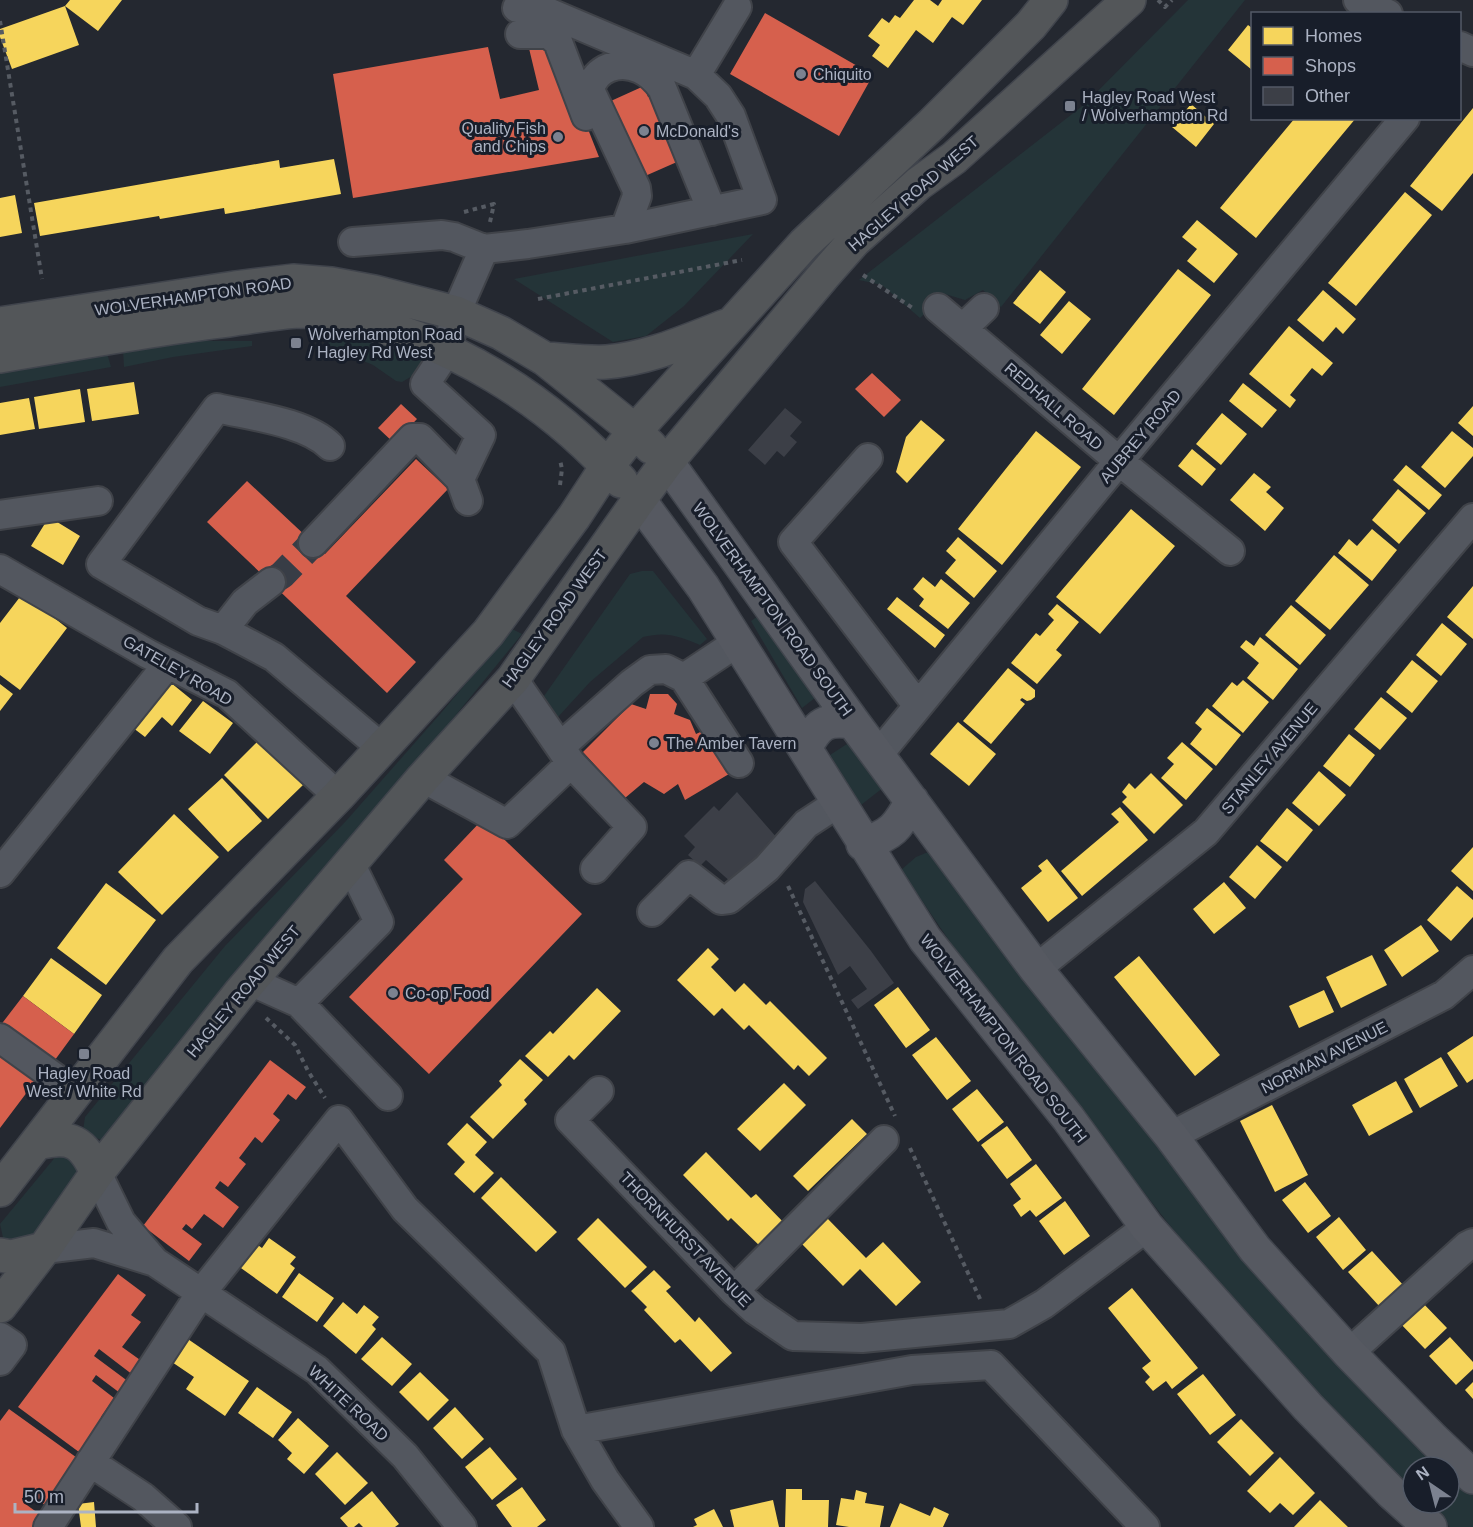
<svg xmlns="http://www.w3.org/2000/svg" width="1473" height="1527" viewBox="0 0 1473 1527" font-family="Helvetica,sans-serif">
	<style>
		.green { fill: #243438 }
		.homes { fill: #f6d55c }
		.shops { fill: #d6604d }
		.building { fill: #3c3f47 }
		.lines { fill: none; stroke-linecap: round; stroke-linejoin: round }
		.minor-tunnel { stroke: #383d46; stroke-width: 28; stroke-dasharray: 28 14; stroke-linecap: butt }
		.minor-casing { stroke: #404349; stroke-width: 32 }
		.major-casing { stroke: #41454d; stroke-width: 36 }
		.highway-casing { stroke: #40444c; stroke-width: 36 }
		.path { stroke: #565b63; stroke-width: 4; stroke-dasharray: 4.5 4.5; stroke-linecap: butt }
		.minor { stroke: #53575f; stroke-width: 28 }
		.major { stroke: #565961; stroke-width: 33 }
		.highway { stroke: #535659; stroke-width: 33 }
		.poi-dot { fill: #7c8290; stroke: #181e2a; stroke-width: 2 }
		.labels { text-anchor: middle; stroke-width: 6; stroke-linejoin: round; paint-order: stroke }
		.poi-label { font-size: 16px; fill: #acb3c3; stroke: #181e2a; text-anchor: start }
		.street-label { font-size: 16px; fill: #acb3c3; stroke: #181e2a }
	</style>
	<rect width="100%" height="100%" fill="#242830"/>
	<!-- green -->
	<path class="green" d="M1188,0H1245L1001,307L983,290L965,300L945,294L920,318L882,285L859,280L1085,104Z
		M753,234L684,306L646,336L613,342L514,279Z
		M357,336L422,355V370L402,382L396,381L373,365L327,346L329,337Z
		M172,341H252V346L173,357L124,367L123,349Z
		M107,353L111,367L0,387V370Z
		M642,571H653L707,639L700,645C679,636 666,631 643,637L590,682L558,717L544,696L630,574Z
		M761,614L820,694L802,708L751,621Z
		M512,629L522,634L384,803L103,1141L83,1131L85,1117L225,946L346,821L441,713Z
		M850,742L884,787L861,805L830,755Z
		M933,850L1448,1467H1413V1493L1364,1447L1190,1251L972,974L901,870L916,857Z
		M57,1155L77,1160L76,1178L26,1245L4,1242L0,1224Z
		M1449,1468L1473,1490V1527H1450L1424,1503H1449Z"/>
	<!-- homes -->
	<path class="homes" d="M70,0H122L98,31L65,6Z
		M914,0H930L938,6L942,0H982L963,25L952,17L933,43L916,30L888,68L872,56L880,45L868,36L882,18L889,23L895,15L900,18Z
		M65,6L79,45L12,69L0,37V29Z
		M1248,25L1252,28V70L1228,50Z
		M1191,104L1214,124L1196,147L1172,127Z
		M1473,108V173L1442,211L1410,186Z
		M1295,118H1356L1256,238L1220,208Z
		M334,159L341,194L225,214L224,208L160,219L159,216L40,236L34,203L279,160L280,168Z
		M1405,192L1432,215L1356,306L1328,283Z
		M15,195L22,233L0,237V198Z
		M1197,220L1238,254L1214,283L1187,261L1197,249L1182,237Z
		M1178,269L1211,295L1114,415L1082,389Z
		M1040,270L1066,292L1040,324L1013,303Z
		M1323,290L1356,319L1343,334L1336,327L1323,342L1297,320Z
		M1069,301L1091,319L1062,354L1040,335Z
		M1289,326L1333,363L1322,376L1312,368L1290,395L1296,400L1290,408L1249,374Z
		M134,382L139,414L92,421L87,389Z
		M1243,383L1277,410L1262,428L1229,401Z
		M80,389L85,422L39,429L34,397Z
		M29,398L35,429L0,435V403Z
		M1473,406V436L1458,423Z
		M1222,413L1247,434L1221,465L1196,444Z
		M921,420L945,440L907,483L896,472L906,437Z
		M1036,431L1081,467L1002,565L958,529Z
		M1452,431L1473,448V456L1445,488L1421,467Z
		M1192,449L1216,469L1202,486L1178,466Z
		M1406,465L1442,495L1429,510L1393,480Z
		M1254,473L1271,487L1266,492L1284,508L1265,531L1230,500Z
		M1398,489L1426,513L1399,544L1372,520Z
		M1131,509L1175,546L1100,634L1056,597Z
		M49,517L80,536L63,565L31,546Z
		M1372,529L1397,550L1372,581L1338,553L1349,539L1357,546Z
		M958,537L997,571L974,598L945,573L956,560L946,551Z
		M1334,555L1369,585L1330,630L1295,601Z
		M923,577L935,587L941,579L970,603L948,629L919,606L924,599L913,589Z
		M1473,586V639L1447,617Z
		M23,593L67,628L20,690L0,675V623Z
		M897,597L945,635L935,648L887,609Z
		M1057,604L1079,622L1056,650L1062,655L1037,684L1011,663L1036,633L1040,636L1054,620L1048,614Z
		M1291,605L1326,635L1300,665L1265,635Z
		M1442,623L1467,644L1441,676L1416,655Z
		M1260,637L1298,669L1273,700L1247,678L1259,663L1240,647L1246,640L1254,646Z
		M1412,660L1438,681L1412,713L1386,692Z
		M1008,668L1035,690V697L1031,700L1027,701L1022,698L1020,700L1025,704L991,744L963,721Z
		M165,678L192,700L172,726L162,717L145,737L128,724Z
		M1243,680L1269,702L1243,733L1212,706L1232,682L1237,686Z
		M0,684L13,694L0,711Z
		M1381,697L1407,718L1380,750L1354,729Z
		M203,701L233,723L210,754L179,731Z
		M1207,708L1241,735L1216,766L1190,744L1202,729L1195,723Z
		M958,722L996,754L969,786L930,754Z
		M1349,734L1375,755L1350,787L1323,766Z
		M259,740L303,785L268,819L224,775Z
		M1182,742L1213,769L1186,800L1161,778L1174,764L1167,758Z
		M1319,771L1346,795L1319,826L1292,803Z
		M1151,773L1183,805L1154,834L1122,802L1127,797L1122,792L1129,783L1135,789Z
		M222,778L262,821L228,852L188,809Z
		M1120,807L1148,840L1082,896L1061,871L1119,822L1111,814Z
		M1287,808L1313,830L1287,862L1260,841Z
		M174,814L219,857L162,915L118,872Z
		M1257,845L1282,867L1255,899L1229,877Z
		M1473,847V891L1451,871Z
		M1047,859L1078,898L1048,922L1021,888L1042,871L1038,866Z
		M1224,882L1246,908L1214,934L1193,909Z
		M106,883L156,920L106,985L57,948Z
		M1457,886L1473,900V917L1451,941L1427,920Z
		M1421,925L1439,951L1402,977L1384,950Z
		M708,948L719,959L711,967L735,992L744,983L766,1005L770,1001L827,1058L809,1076L798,1065L794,1070L749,1025L744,1030L722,1008L714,1016L677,980Z
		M1372,955L1387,985L1341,1008L1326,977Z
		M1139,956L1220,1055L1195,1076L1114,977Z
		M51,958L102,995L74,1034L23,996Z
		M898,987L930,1030L906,1048L874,1005Z
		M597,988L621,1011L574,1060L569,1055L548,1077L525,1056L550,1031L553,1034Z
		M1324,990L1334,1012L1299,1028L1289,1006Z
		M1473,1036V1079L1467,1083L1447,1053Z
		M936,1037L971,1081L947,1100L912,1055Z
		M1441,1057L1458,1086L1420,1108L1404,1079Z
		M520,1059L543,1080L524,1100L527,1104L493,1139L470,1117L502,1085L499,1081Z
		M1396,1081L1413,1112L1369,1136L1352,1105Z
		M784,1083L806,1105L760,1151L737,1129Z
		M977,1089L1004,1122L978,1142L952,1109Z
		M1272,1105L1308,1175L1275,1192L1240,1121Z
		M852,1119L867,1134L808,1191L793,1176Z
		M467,1123L487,1142L475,1155L494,1173L474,1193L454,1174L465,1162L447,1144Z
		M1007,1126L1032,1160L1007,1179L981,1145Z
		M706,1152L751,1198L756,1194L788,1227L766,1252L731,1218L728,1221L683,1175Z
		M1036,1164L1062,1198L1036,1217L1030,1210L1021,1217L1013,1205L1021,1199L1010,1184Z
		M501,1177L557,1232L536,1252L481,1198Z
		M1305,1182L1331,1216L1308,1233L1282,1200Z
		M1065,1201L1090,1236L1064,1255L1039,1221Z
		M1339,1217L1366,1250L1343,1270L1316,1237Z
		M598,1218L647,1267L625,1288L577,1239Z
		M827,1218L866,1258L883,1242L921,1282L896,1306L860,1269L843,1286L801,1243Z
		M269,1238L296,1257L290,1264L295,1268L277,1294L234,1263L251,1240L262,1248Z
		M1372,1251L1404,1286L1380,1307L1348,1272Z
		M654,1270L671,1287L666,1291L695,1322L699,1317L732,1353L711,1372L680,1339L675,1343L644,1310L647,1307L631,1291Z
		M299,1273L334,1298L317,1322L282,1297Z
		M1132,1288L1198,1368L1172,1389L1166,1381L1153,1391L1145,1382L1150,1377L1142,1368L1151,1361L1108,1308Z
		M1418,1298L1447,1328L1425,1349L1396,1319Z
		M343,1302L357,1314L364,1305L379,1317L372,1325L376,1329L356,1354L323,1326Z
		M182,1335L249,1381L225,1416L186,1389L194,1377L166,1358Z
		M382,1337L412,1364L392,1386L361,1359Z
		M1450,1337L1473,1362V1369L1456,1385L1429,1356Z
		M420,1372L449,1400L428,1421L399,1392Z
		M1203,1374L1236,1415L1210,1435L1177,1394Z
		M1473,1382V1399L1465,1390Z
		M257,1387L292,1412L273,1438L238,1413Z
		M455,1407L484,1439L462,1459L433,1428Z
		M298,1418L329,1446L304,1474L287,1459L292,1453L278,1440Z
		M1241,1419L1274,1453L1250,1476L1217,1442Z
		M490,1447L517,1479L492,1500L465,1467Z
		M337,1452L368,1483L345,1505L315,1474Z
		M1280,1457L1315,1493L1293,1515L1280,1503L1270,1513L1247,1491Z
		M522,1487L546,1520L537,1527H512L496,1505Z
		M786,1489H802V1500H829L828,1527H785Z
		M856,1490L867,1493L865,1503L884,1506L880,1527H849L836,1525L841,1498L854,1500Z
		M372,1491L399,1524L395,1527H363L359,1523L354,1527H348L340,1518Z
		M773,1500L779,1527H734L730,1510Z
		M1320,1500L1348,1527H1294Z
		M94,1502L96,1527H81L78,1504Z
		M900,1503L930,1516L934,1507L949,1514L943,1527H890Z
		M714,1509L723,1527H693L697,1525L694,1519Z"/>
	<!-- shops -->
	<path class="shops" d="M765,13L873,75L839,136L730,74Z
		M527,40L556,48L599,157L353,198L333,74L488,47L500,99L539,90Z
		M644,86L648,97L657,93L686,158L636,180L602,105Z
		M872,373L901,400L884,417L855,389Z
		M401,404L417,419L394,443L378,428Z
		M416,459L448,489L346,596L416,662L387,693L207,522L247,481L325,554Z
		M650,694H668L677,704L674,714L690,720L696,734L709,728L729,774L685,800L678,784L664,794L644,782L625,798L583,752L631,704L646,709Z
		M483,819L582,914L429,1074L349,997L463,879L444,860Z
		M23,996L74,1034L52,1064L0,1026Z
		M0,1044L40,1075L0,1128Z
		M270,1060L306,1087L296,1100L288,1094L273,1114L280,1120L262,1143L255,1137L239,1158L246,1164L228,1187L220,1181L215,1188L239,1207L223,1228L204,1214L192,1229L186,1224L182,1229L202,1244L189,1261L143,1226Z
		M118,1274L146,1295L131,1315L141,1322L122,1347L143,1362L133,1375L99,1349L94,1356L129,1382L120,1393L96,1375L92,1381L114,1398L101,1417L108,1422L83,1455L18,1407Z
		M9,1409L80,1460L46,1506L31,1494L24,1503L45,1518L38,1527H0V1421Z"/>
	<!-- building -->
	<path class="building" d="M785,408L802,422L790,436L797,442L784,457L777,451L765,465L748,450Z
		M737,792L778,839L732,883L706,860L700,866L688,855L695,847L684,836L714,806L719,811Z
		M815,881L871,951L894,983L858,1009L851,1000L867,989L850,966L838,975L803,902L805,889Z"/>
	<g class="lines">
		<!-- minor-tunnel -->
		<path class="minor-tunnel" d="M271,582L282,575L313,543"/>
		<defs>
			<path id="minor" d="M1358,0L1388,14
				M520,34H549L558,42L586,116
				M1460,46L1473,52
				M696,75L737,7
				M625,229L637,196L636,188L590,90C595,67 620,60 640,69C649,73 656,80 662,88L712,211
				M353,242L442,235L454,237L484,249L528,244L625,229L762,200L731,116L718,96L696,75L543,10L517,8
				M938,308L1119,461L1230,551
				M963,328L984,308
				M330,446C306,422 251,416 217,408L101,564L198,621L223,630L274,657L382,748
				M868,458L793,542L918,706
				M460,479L481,435L425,384L447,351L456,313L484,249
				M0,515L98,501
				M313,543L412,438H420L460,479L468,501
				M0,569L148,654L227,694L338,796
				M223,630L245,602L271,582
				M684,678L738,642
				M560,747L632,683L650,670L666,669L684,678L739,763
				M878,755L1119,461L1405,118
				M571,763L632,827L595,869
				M423,778L507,824L571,763L513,679
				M0,873L159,675L166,663
				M652,912L689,875L721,900L729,899L767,868L806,824L838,803
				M1036,969L1206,832L1473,518
				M250,981L299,1003L379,922L350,863
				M299,1003L388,1096
				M0,1038L75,1092
				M599,1091L570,1120L734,1291L755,1310L793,1336L862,1338L1009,1324L1044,1304L1147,1227
				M1171,1136L1444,995L1473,970
				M97,1173L121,1222L155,1262L317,1370L405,1456L462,1527
				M44,1249L94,1243L155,1262
				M734,1291L884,1140
				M0,1337L12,1345L0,1361
				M1349,1353L1467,1246L1473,1243
				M576,1430L912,1370L991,1365L1145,1527
				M90,1462L143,1497L177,1527
				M48,1527L201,1293L339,1120L405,1209L551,1352L576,1430L605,1480L639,1527"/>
			<path id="major" d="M667,462L853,722L1036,969L1171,1136L1255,1249L1349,1353L1433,1439L1473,1477
				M639,500L703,587L925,939L1068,1118L1147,1227L1308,1407L1391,1492L1430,1527
				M805,748C818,724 825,718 853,722
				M863,844C892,835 898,827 912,801"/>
			<path id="highway" d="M0,324L235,288L293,281L331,284L374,292L456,313L501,333L545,359L635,431L651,447
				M0,356C76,343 152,329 228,320C252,317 276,312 300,311C313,311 328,315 341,318C448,335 550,401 621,481
				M545,359C565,360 586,363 606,362C648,359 687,341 726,326
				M38,1143C71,1135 83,1141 97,1173
				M0,1190L178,960L338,796L488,633L574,517L608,465L635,431L804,244L932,124L1031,25L1051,0
				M0,1255L11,1257L44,1249
				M0,1306L44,1249L97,1173L240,993L423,778L513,679L639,500L667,462L825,274L854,241L918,184L954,158L1129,0"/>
		</defs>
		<!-- minor casing -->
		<use href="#minor" class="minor-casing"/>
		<!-- major casing -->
		<use href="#major" class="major-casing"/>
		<!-- highway casing -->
		<use href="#highway" class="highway-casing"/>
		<!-- path -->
		<path class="path" d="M1158,0L1165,7L1172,0
			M0,21L42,279
			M464,212L494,204L490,222
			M863,275L914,309
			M538,299L742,260
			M560,485L562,469L560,460
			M788,886L895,1116
			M266,1018L295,1045L308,1071L325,1098
			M910,1148L981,1301"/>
		<!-- minor -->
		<use href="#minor" class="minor"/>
		<!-- major -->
		<use href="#major" class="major"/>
		<!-- highway -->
		<use href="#highway" class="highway"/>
	</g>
	<!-- markers -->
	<g class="poi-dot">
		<circle cx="801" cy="74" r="6"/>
		<rect x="1064" y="100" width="12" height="12" rx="3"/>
		<circle cx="644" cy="131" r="6"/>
		<circle cx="558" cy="137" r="6"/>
		<rect x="290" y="337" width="12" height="12" rx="3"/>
		<circle cx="654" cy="743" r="6"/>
		<circle cx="393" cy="993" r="6"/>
		<rect x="78" y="1048" width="12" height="12" rx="3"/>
	</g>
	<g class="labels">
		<!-- poi labels -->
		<g class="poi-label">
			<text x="813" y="80">Chiquito</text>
			<text x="1082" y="103">Hagley Road West<tspan x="1082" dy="18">/ Wolverhampton Rd</tspan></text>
			<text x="546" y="134" text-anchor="end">Quality Fish<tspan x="546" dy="18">and Chips</tspan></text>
			<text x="656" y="137">McDonald's</text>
			<text x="308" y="340">Wolverhampton Road<tspan x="308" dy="18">/ Hagley Rd West</tspan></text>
			<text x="666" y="749">The Amber Tavern</text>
			<text x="405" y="999">Co-op Food</text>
			<text x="84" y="1079" text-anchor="middle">Hagley Road<tspan x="84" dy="18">West / White Rd</tspan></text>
		</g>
		<!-- street labels -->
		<g class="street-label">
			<text transform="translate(913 193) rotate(-41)" y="6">HAGLEY ROAD WEST</text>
			<text transform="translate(193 296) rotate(-8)" y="6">WOLVERHAMPTON ROAD</text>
			<text transform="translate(1054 406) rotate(41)" y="6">REDHALL ROAD</text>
			<text transform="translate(1140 436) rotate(-50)" y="6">AUBREY ROAD</text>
			<text transform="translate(773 609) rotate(54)" y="6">WOLVERHAMPTON ROAD SOUTH</text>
			<text transform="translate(554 618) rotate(-54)" y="6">HAGLEY ROAD WEST</text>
			<text transform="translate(178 670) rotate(30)" y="6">GATELEY ROAD</text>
			<text transform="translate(1269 758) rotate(-50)" y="6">STANLEY AVENUE</text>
			<text transform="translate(243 991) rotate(-50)" y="6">HAGLEY ROAD WEST</text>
			<text transform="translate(1004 1038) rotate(52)" y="6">WOLVERHAMPTON ROAD SOUTH</text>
			<text transform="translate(1324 1057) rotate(-27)" y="6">NORMAN AVENUE</text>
			<text transform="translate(686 1239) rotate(46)" y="6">THORNHURST AVENUE</text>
			<text transform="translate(349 1403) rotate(43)" y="6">WHITE ROAD</text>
		</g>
	</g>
	<!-- legend -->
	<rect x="1251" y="12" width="210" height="108" fill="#181e2a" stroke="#535a67" stroke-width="1.5"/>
	<rect x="1263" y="27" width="30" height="18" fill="#f6d55c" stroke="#535a67" stroke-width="1.5"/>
	<text x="1305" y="42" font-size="18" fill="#acb3c3">Homes</text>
	<rect x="1263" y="57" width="30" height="18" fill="#d6604d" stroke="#535a67" stroke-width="1.5"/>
	<text x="1305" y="72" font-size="18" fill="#acb3c3">Shops</text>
	<rect x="1263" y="87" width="30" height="18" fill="#3c3f47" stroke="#535a67" stroke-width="1.5"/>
	<text x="1305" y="102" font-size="18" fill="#acb3c3">Other</text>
	<!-- north arrow -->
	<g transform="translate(1431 1485) rotate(325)"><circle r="28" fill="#181e2a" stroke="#535a67" stroke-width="1.5"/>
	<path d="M0-4.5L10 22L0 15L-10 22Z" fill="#7c8290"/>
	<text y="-9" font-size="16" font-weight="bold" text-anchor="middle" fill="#acb3c3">N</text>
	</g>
	<!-- scale -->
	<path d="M15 1503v9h182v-9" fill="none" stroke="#acb3c3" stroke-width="3"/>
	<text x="24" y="1503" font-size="18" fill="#acb3c3" stroke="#181e2a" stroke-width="4.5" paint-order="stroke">50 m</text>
</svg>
